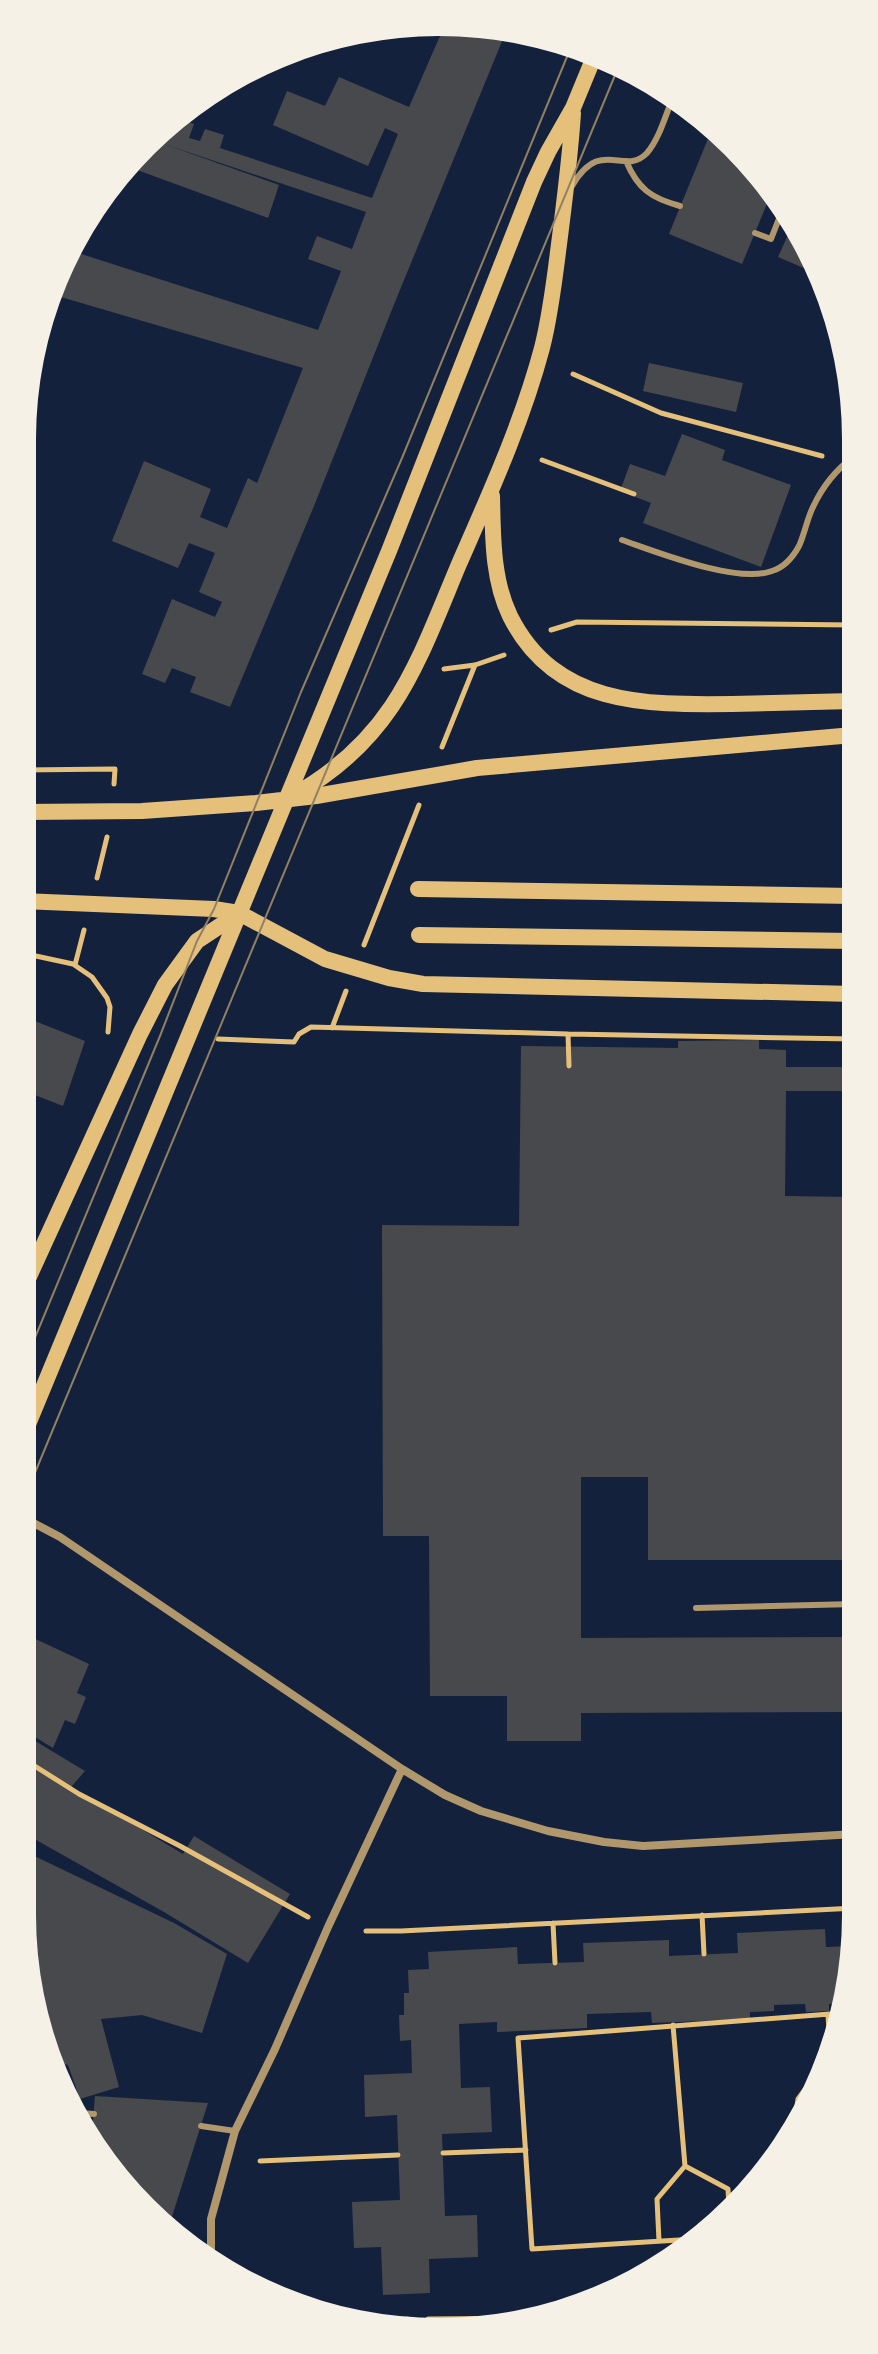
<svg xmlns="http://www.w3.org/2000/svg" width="878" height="2354" viewBox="0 0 878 2354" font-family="Mulish,sans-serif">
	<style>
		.building { fill: #48494c }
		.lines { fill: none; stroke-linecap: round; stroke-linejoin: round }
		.path { stroke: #e5c07b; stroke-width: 5 }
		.service { stroke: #b1986c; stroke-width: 6 }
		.pedestrian { stroke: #b1986c; stroke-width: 7 }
		.minor { stroke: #b1986c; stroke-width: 8 }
		.secondary { stroke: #e5c07b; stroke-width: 16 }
		.tram { stroke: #918062; stroke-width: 2 }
	</style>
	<rect width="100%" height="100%" fill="#14213d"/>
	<!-- building -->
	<path class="building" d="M443,29L505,34L395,302L314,506L230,707L190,692L196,677L172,668L165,683L142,674L172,599L215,617L222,602L199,592L215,553L189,543L178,568L112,541L144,461L211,489L200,517L227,528L248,478L257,483L303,368L54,295L75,252L318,330L341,271L308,259L317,236L352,249L366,212L161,143L279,185L268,218L129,167L182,120L194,124L189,138L200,141L205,129L224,135L220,148L372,198L398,134L385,128L368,166L273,125L287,91L325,106L339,77L409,107Z
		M712,129L753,164L771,194L742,264L669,234Z
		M788,235L800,240L822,276L778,257Z
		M649,363L743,383L736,412L643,391Z
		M682,434L725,450L722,460L791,485L761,567L643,523L651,503L620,491L630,464L665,476Z
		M35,1021L85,1041L63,1106L22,1090V1055Z
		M759,1040V1049L786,1050V1067H854V1091H786L785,1196L854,1197L855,1560H648V1477H581V1638L855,1637L856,1712L581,1713V1741H507V1696H430L429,1536H383L382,1225L519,1226L521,1046L678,1048V1041Z
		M27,1635L89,1664L77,1693L86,1697L75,1724L65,1720L53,1748L22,1729V1647Z
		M22,1733L85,1771L71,1787L183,1854L194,1836L290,1894L248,1963L164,1912L22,1832Z
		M22,1850L174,1923L227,1954L202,2033L142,2015L101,2019L119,2087L80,2099L68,2065L51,2060L44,2049L22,1915Z
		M825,1929L826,1947L852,1946L844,2003L829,2004V2011L806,2012L805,2004L774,2005V2011L750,2012V2019L652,2023L651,2012L587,2014V2028L497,2032V2022L459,2024L461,2088L490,2087L492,2132L442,2134L445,2216L477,2215L478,2257L429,2259L430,2293L383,2295L381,2247L354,2248L352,2202L400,2200L397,2115L365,2117L364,2075L412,2073L411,2040L400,2041L399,2015H404V1993H409L408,1970L429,1969L428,1952L517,1947L518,1964L584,1962L583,1943L669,1940V1956L738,1953L737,1933Z
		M95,2096L208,2103L169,2226L125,2190L92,2132Z"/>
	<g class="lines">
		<!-- path -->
		<path class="path" d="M573,374L661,413L822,456
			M542,460L634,494
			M551,630L577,622L853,625
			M444,669L475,665L504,655
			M442,747L475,665
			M22,770L115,769L114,784
			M97,878L107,837
			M364,945L419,805
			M22,953L73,964L92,977L107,998L110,1007L108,1032
			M75,965L84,930
			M332,1028L346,991
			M568,1034L569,1066
			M218,1039L294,1042L299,1034L311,1027L568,1034L854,1039
			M22,1758L79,1794L180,1846L308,1917
			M702,1915L704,1954
			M553,1923L555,1963
			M366,1931H401L856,1908
			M828,2015L830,2047
			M795,2118L798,2099L817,2073
			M443,2153L526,2150
			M260,2161L398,2155
			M685,2166L728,2189L729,2207
			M695,2239L532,2249L518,2038L843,2013
			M659,2241L657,2199L685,2166L673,2025
			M344,2315L386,2318
			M428,2319L535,2318"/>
		<!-- service -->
		<path class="service" d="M626,161C638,189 651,198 680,206
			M572,186C601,136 624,177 647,153C660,138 666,113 674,95
			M755,233L771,239L782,211
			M622,540C657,552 737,584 772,571C785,567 793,557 799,546C805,533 807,518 814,505C823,486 836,470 853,457
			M696,1608L855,1604
			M81,2113L94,2114
			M201,2126L235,2131
			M217,2265L232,2277"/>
		<!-- pedestrian -->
		<path class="pedestrian" d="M407,2328V2320"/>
		<!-- minor -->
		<path class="minor" d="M22,1517L60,1537L402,1769L445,1795L481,1811L548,1831L604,1842L643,1846L856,1834
			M211,2260V2219L235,2131L275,2049L328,1927L402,1769"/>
		<!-- secondary -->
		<path class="secondary" d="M492,496C493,535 492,579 510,616C555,706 644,705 732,704C772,703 813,702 853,701
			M294,795C395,738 417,664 459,564C490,493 522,423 542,348C550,317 554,284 558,252C564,206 570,160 573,113
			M22,812L142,811L256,803L316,796L477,768L853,735
			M418,889L854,896
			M22,901L214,909L239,913L325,959L389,978L423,984L854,994
			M419,935L854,941
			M22,1292L140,1034L165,985L197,941L238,914
			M22,1439L389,551L534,182L548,152L573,108L594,57"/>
		<!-- tram -->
		<path class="tram" d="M22,1369L160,1036L197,941L214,909L301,692L402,458L571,47
			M22,1504L618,68"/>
	</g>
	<!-- crop -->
	<path d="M0 0H878V2354H0ZM439 36H439A403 403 0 0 1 842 439V1915A403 403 0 0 1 439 2318H439A403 403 0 0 1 36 1915V439A403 403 0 0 1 439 36Z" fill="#f6f1e7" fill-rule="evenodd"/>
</svg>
